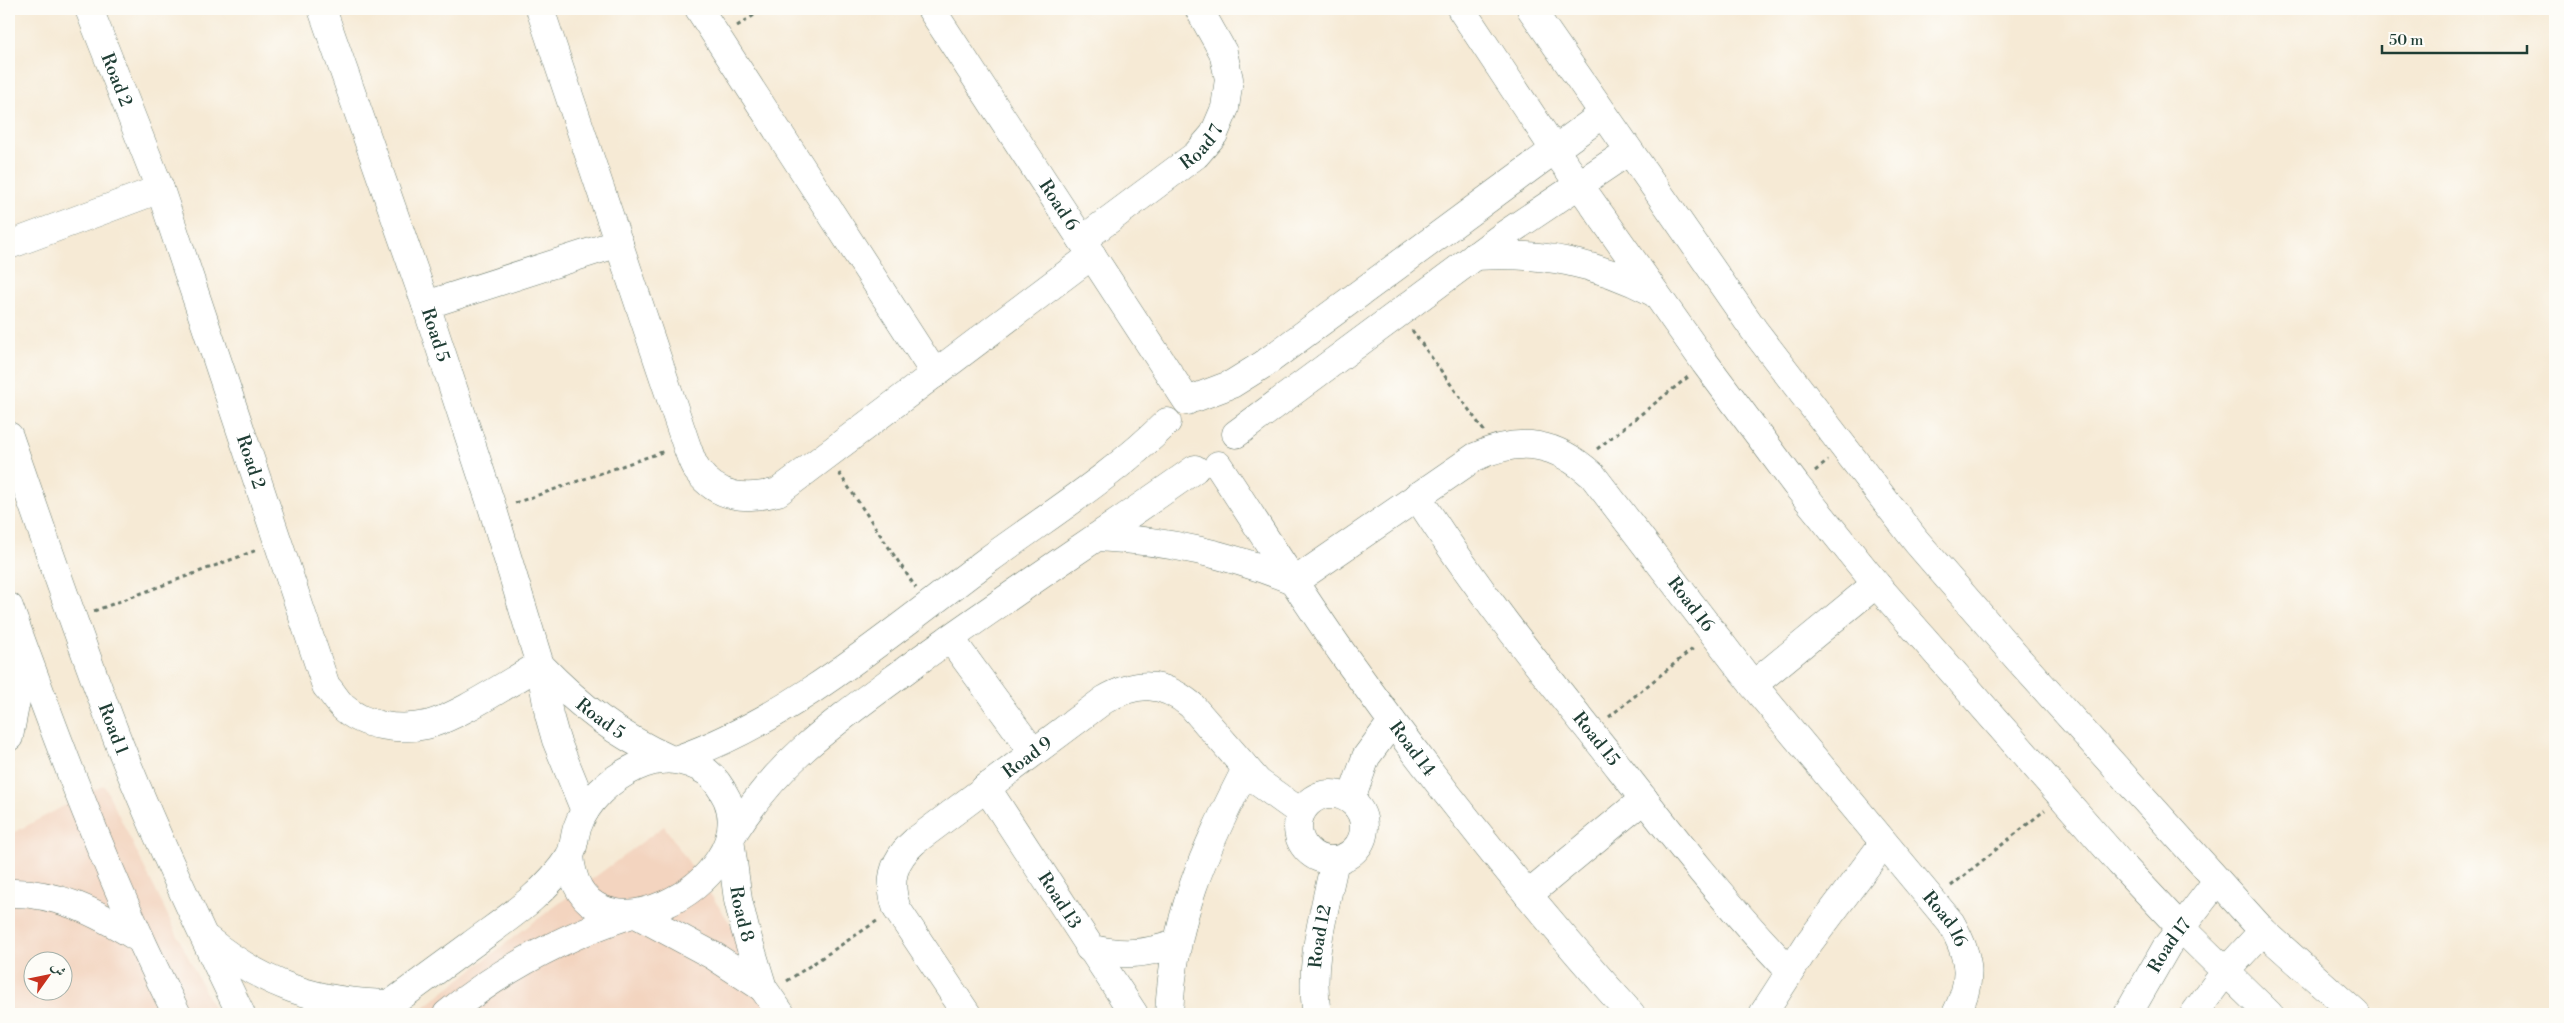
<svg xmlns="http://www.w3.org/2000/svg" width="2564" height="1023" viewBox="0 0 2564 1023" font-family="'Libre Bodoni',Amiri,serif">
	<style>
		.built { fill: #f3d4bf; fill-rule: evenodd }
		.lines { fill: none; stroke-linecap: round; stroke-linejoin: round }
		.minor-casing { stroke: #6a7a6c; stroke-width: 29 }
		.path { stroke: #6a7a6c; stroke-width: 3; stroke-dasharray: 4 4; stroke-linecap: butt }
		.minor { stroke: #fff; stroke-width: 28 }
		.labels { text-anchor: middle; stroke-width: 4; stroke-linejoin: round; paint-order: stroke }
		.street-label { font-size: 18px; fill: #1f3d34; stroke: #fdfcf7 }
	</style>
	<rect width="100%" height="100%" fill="#fdfcf7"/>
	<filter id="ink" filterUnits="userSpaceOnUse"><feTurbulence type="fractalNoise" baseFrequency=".02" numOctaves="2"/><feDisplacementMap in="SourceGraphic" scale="10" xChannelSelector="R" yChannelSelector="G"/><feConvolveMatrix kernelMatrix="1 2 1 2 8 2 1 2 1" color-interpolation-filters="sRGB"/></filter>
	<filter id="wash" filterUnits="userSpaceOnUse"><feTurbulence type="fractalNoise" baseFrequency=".0096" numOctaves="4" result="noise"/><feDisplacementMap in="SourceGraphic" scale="20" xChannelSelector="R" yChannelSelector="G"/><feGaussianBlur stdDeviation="1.12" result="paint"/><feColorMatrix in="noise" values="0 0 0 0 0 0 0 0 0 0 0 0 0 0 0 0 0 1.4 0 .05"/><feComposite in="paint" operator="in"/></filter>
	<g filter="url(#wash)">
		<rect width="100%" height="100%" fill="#f6ead5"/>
		<!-- built -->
		<path class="built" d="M104,785L216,1014H9V835ZM32,960H62V990H32Z
			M664,826L792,1014H415L523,930Z"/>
	</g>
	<g filter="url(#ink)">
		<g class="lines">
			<defs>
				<g id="minor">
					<path id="s1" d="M89,9L160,189L326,686C332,692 337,701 343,707C363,726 399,731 426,725C457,718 511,681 540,665"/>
					<path id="s2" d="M322,9L426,305L493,510L540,665L549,715L556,740L585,811"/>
					<path d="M540,9L686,444C689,452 692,463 697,470C718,499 747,500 778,492L1092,255"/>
					<path d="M699,9L935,374"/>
					<path id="s3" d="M931,9L1187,401"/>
					<path d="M1461,9L1554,149L1705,363L1796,485L1876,584L2120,863L2180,927L2269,1014"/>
					<path d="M1531,9L1754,330L1916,541L2018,659L2263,931L2356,1014"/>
					<path id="s4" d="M1082,240L1196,155L1214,134L1225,108L1229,79L1223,52L1199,9"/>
					<path d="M9,245L160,189"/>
					<path d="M1475,256C1542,252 1595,262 1655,293"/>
					<path d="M426,305L619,243"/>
					<path d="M1195,398L1232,384L1264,364L1603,114"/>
					<path d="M1236,434L1504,235L1629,151"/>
					<path id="s5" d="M9,436C45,540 80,643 120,746C156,837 198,926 241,1014"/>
					<path id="s6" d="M1218,465C1260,529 1301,595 1345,657C1434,781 1529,901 1631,1014"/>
					<path id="s7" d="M1417,496C1475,588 1543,672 1611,757C1668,830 1725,904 1790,971"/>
					<path id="s8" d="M1098,537C1170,541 1228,554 1295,581L1475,457C1521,436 1556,442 1593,476L1753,685L1951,923C1970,957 1974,979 1956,1014"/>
					<path d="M9,607C59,745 110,883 177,1014"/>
					<path d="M950,638L1033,752"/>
					<path id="s9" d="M540,665C581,707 616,735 670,759"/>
					<path d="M1753,685L1876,584"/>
					<path d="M9,737L21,674V651"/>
					<path d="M678,759C792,719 892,631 988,560C1048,516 1114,475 1167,422"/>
					<path id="s10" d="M986,787L1134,1014"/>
					<circle cx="1331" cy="827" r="33"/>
					<path d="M1351,800L1366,757L1392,722"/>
					<path d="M732,835C782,754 844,716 918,661C1009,595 1103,534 1195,469"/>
					<path id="s11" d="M730,839L738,900L745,929L763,988L781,1014"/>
					<path d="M9,893C56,891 99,914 138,938"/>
					<path d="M1528,895L1644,799"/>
					<path d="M636,914L714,956L763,988"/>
					<path d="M207,939C265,986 317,1003 391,1004"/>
					<path d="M1089,948C1120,956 1146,955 1177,943"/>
					<path d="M377,1014C408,991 440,968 471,945C506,919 545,894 569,857C574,850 574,837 577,828C586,801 610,779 636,767C661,756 684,757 707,772C716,779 722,789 727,799C763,883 578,977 570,855"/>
					<path d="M447,1014C501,970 563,937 629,915"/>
					<path id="s12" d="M967,1014L897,909C887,881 893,860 915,841L1104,700C1137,681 1162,681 1191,705L1258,782L1300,812"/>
					<path d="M1169,1014C1174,916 1202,855 1246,769"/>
					<path id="s13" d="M1317,1014C1308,963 1325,910 1335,860"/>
					<path d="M1763,1014L1808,944L1883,844"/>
					<path id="s14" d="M2128,1014L2167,946L2217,881"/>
					<path d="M2194,1014L2225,972L2263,931"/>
				</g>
			</defs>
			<!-- minor casing -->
			<use href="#minor" class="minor-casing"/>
			<!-- path -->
			<path class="path" d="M737,26L764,9
				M1412,330L1484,431
				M1597,449L1688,377
				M1815,471L1828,461
				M839,473L916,588
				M515,503L665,451
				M94,611L257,550
				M1609,717L1695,647
				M1951,886L2045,810
				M787,981L877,921"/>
			<!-- minor -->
			<use href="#minor" class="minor"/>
		</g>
	</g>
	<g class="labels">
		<!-- street labels -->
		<g class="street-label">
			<text dy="6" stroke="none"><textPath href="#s1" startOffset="76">Road 2</textPath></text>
			<text dy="6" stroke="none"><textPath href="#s4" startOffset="152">Road 7</textPath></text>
			<text dy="6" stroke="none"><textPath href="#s3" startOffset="234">Road 6</textPath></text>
			<text dy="6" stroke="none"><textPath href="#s2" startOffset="345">Road 5</textPath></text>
			<text dy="6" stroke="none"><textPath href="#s1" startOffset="481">Road 2</textPath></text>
			<text dy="6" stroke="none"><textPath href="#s8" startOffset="711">Road 16</textPath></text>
			<text dy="6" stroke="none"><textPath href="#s9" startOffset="81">Road 5</textPath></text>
			<text dy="6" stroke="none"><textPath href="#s5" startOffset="311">Road 1</textPath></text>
			<text dy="6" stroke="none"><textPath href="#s7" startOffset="302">Road 15</textPath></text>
			<text dy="6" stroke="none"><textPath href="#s6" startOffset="344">Road 14</textPath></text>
			<text dy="6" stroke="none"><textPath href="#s12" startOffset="342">Road 9</textPath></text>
			<text dy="6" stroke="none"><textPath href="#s10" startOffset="135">Road 13</textPath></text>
			<text dy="6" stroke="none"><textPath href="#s11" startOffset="76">Road 8</textPath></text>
			<text dy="6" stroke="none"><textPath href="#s8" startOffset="1116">Road 16</textPath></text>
			<text dy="6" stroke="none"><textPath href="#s13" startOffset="78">Road 12</textPath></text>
			<text dy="6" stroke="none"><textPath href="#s14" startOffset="80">Road 17</textPath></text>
		</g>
	</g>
	<!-- margin -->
	<rect width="2564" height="1023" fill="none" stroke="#fdfcf7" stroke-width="30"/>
	<!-- north arrow -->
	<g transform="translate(48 976) rotate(57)"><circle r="24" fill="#fdfcf7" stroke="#a4b0a9"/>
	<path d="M0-4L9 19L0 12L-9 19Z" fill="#c8321e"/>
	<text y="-8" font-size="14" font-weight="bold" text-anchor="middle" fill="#1f3d34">ش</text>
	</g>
	<!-- scale -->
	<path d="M2382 45v8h145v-8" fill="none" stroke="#1f3d34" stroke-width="2.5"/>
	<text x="2389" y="45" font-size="15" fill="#1f3d34" stroke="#fdfcf7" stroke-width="4" paint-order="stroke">50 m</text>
</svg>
